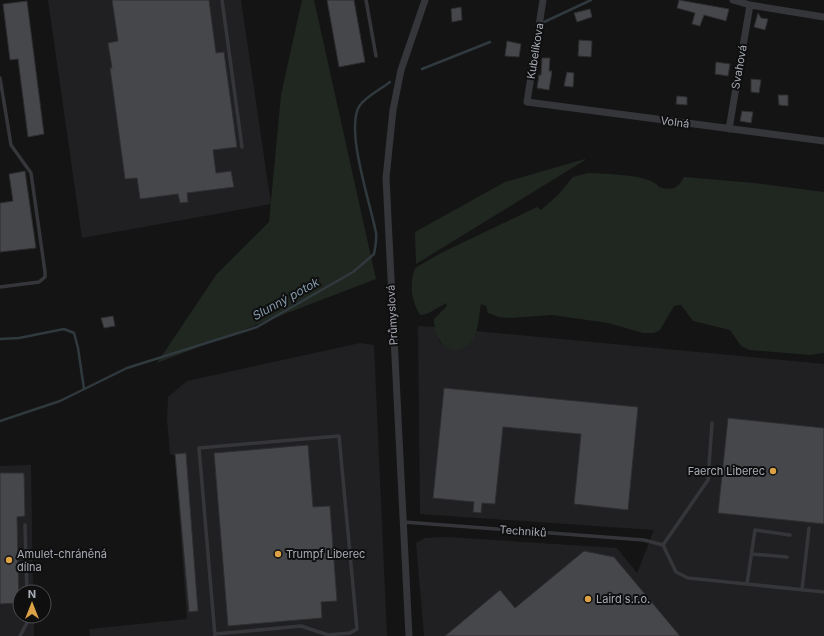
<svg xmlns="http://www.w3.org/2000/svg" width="824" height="636" viewBox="0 0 824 636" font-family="Inter,sans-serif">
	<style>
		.built { fill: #202022 }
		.green { fill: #202721 }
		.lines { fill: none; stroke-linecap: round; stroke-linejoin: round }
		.stream { stroke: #30393e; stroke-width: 2.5 }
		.building { fill: #46474a; stroke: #2e2e31 }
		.service { stroke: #35363a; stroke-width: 3.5 }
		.minor { stroke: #35363a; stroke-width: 7 }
		.poi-dot { fill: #dca245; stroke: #0f0f10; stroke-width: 1.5 }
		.labels { text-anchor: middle; stroke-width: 4; stroke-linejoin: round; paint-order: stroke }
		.street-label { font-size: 11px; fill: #a7abb4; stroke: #0f0f10 }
		.poi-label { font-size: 11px; fill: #a7abb4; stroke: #0f0f10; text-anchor: start }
		.water-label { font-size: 12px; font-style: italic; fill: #829aab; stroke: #0f0f10 }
	</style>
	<rect width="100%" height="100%" fill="#141415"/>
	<!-- built -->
	<path class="built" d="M48,0H241L271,204L82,238Z
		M418,326L435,327L440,343L475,335L476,331L824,364V636H424L416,543L425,538L448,537L617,548L637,573L654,530L420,514Z
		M360,343L374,345L387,636H90L89,629L187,619L175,455L170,454L167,420L168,397L187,381Z
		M31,465L33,592H20V616H34V636H0V466Z"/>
	<!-- green -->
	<path class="green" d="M302,0H314L376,279L157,363L216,275L269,222L281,95Z
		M585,159V160L416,264L415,232L505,182Z
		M588,173C604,174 651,174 659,187C673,191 677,189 684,177L755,183L824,192V353L810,355L750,350L741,346L730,330L693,321L681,305L674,306L660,330L654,333H643L608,323L552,315L511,318L499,317L488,313L486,306L481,304C479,314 479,325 475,335C461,364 433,347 434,319L447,306L446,303L427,314L420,315C411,299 409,285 415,268L441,253L537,207L541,210L558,195L573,177Z"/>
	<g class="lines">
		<!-- stream -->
		<path class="stream" d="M542,23L591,0
			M422,69L490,42
			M0,339L19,338L64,329L74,333L78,348L84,389
			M0,421L60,401L127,368L257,327L353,272L374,254C375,248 377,240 376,233C371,205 344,128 360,105C367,96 381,89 390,82"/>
	</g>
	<!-- building -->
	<path class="building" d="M112,0H209L216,53L224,52L237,147L213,150L216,173L231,171L234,187L187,193L188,202L180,203L178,194L140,199L137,178L125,179L110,68H112L108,43L118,41Z
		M327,0H354L365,62L339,67Z
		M679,0L729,9L726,21L704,15L700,26L692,24L695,13L677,8Z
		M27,1L44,134L28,137L18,59L10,60L3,4Z
		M461,7L462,20L452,22L451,9Z
		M590,9L592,17L577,22L574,13Z
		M758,13L761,18L768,19L765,30L754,27Z
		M579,40L592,41L591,57L578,56Z
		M507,41L521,44L519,57L505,56Z
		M542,58H550L549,71H552L549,90L537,88L539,75H541Z
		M716,62L730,64L728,76L715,74Z
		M567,72L574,73L573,87L564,86Z
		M751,79L761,80L759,93L751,92Z
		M778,95H788V106L779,105Z
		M677,96L687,97V105L676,104Z
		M742,111L753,112L751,123L740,121Z
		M25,171L36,248L0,252V203L13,201L9,174Z
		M113,316L115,326L104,328L101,318Z
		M444,388L638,407L628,510L574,504L581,434L503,427L495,504L482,503L481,513L473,512L474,502L433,498Z
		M728,418L824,428V524L718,513Z
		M308,445L313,507L330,506L337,601L321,602L322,618L228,626L214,453Z
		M186,453L198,611L189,612L175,454Z
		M0,473H24L25,516L17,517L19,603L0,604Z
		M584,551L614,557L680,636H445L500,590L515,608Z"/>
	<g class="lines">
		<!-- service -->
		<path class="service" d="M222,0L242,147
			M366,0L376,56
			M0,78L11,145L31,173L45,272V277L39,282L0,287
			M404,522L644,540L663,545L676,572L688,578L824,592
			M25,525L27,592
			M663,545L708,480L712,423
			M752,554L787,557
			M747,584L755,530L790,535
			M802,590L809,528
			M215,634L301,626L328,635L350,633L357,629L339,436L199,448L215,636
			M20,636L28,621V616"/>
		<!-- minor -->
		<path class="minor" d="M543,0L527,102L824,141
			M733,0L750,5L824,17
			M729,129L750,5
			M409,636L386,178L393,110L401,70L425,0"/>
	</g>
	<!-- markers -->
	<g class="poi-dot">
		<circle cx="773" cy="471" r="4"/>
		<circle cx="278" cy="554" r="4"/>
		<circle cx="9" cy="560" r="4"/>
		<circle cx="588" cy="599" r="4"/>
	</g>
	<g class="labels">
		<!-- street labels -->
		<g class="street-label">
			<text transform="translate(535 51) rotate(-81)" y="4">Kubelíkova</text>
			<text transform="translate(739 67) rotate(-80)" y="4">Svahová</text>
			<text transform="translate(675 122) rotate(7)" y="4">Volná</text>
			<text transform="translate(392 315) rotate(-93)" y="4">Průmyslová</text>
			<text transform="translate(523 531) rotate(4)" y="4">Techniků</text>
		</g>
		<!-- poi labels -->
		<g class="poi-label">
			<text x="765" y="475" text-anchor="end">Faerch Liberec</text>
			<text x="17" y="558">Amulet-chráněná<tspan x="17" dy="13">dílna</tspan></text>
			<text x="286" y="558">Trumpf Liberec</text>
			<text x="596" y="603">Laird s.r.o.</text>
		</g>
		<!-- water labels -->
		<g class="water-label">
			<text transform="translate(286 299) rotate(-29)" y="4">Slunný potok</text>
		</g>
	</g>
	<!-- north arrow -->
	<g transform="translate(32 604)"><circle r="19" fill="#0f0f10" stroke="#4c4d52"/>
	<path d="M0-3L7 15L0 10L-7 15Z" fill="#dca245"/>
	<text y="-6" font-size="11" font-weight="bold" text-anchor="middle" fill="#a7abb4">N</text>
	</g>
</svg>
